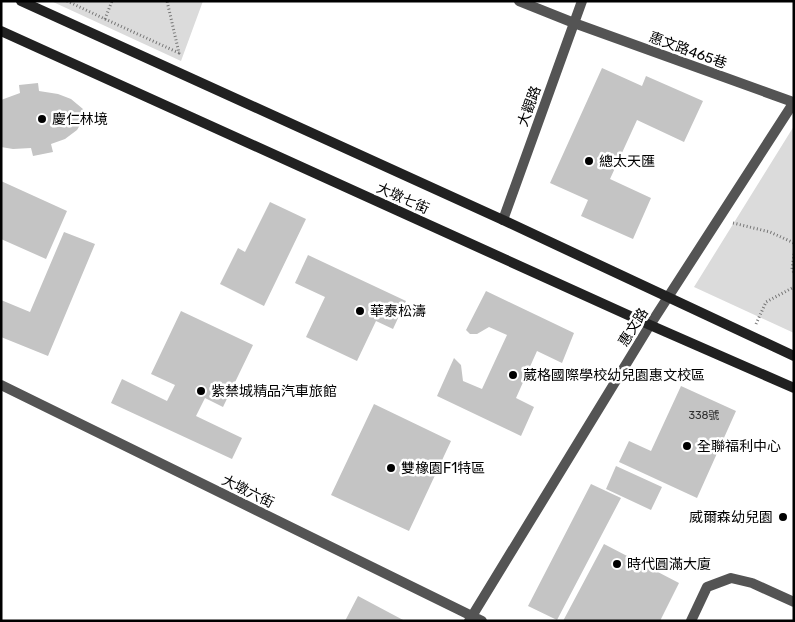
<svg xmlns="http://www.w3.org/2000/svg" width="795" height="622" viewBox="0 0 795 622" font-family="Rubik,'Noto Sans TC',sans-serif">
	<style>
		.green { fill: #dbdbdb }
		.building { fill: #c4c4c4 }
		.lines { fill: none; stroke-linecap: round; stroke-linejoin: round }
		.path { stroke: #767676; stroke-width: 3; stroke-dasharray: 1 2.5; stroke-linecap: butt }
		.street { stroke: #545454; stroke-width: 10 }
		.secondary { stroke: #212121; stroke-width: 10 }
		.poi-dot { fill: #000; stroke: #fff; stroke-width: 2 }
		.labels { text-anchor: middle; stroke-width: 5; stroke-linejoin: round; paint-order: stroke }
		.number-label { font-size: 11px; fill: #313131 }
		.street-label { font-size: 14px; fill: #000; stroke: #fff }
		.poi-label { font-size: 14px; fill: #000; stroke: #fff; text-anchor: start }
	</style>
	<rect width="100%" height="100%" fill="#fff"/>
	<!-- green -->
	<path class="green" d="M51,1H203L181,61Z
		M794,126V333L694,287Z"/>
	<!-- building -->
	<path class="building" d="M602,68L642,86L646,76L703,101L684,142L637,120L610,179L651,198L633,239L581,216L588,200L550,183Z
		M38,83L39,91L58,94L71,99L83,109L84,114L80,125L77,130L65,139L51,144L53,152L33,156L31,148L13,149L1,147V100L20,93L19,85Z
		M1,181L67,211L46,259L1,239Z
		M270,202L306,219L264,306L220,284L238,248L245,252Z
		M64,232L95,244L48,356L1,337V300L30,312Z
		M308,255L406,301L393,329L376,321L357,361L306,337L325,297L295,283Z
		M486,291L574,333L562,363L537,351L516,398L534,407L521,436L437,396L454,358L461,365L463,381L482,389L507,335L489,327L477,334H470L466,330Z
		M181,311L253,345L223,407L205,398L196,416L242,438L232,459L111,403L122,379L167,401L175,385L151,374Z
		M681,386L736,411L697,498L619,462L629,441L651,451Z
		M374,404L451,441L409,531L331,495Z
		M616,466L662,487L651,510L606,489Z
		M591,484L621,498L557,620L528,606Z
		M604,544L679,583L660,621H563Z
		M358,596L405,621H345Z"/>
	<g class="lines">
		<!-- path -->
		<path class="path" d="M67,1L105,19L112,1
			M105,19L179,53L167,1
			M733,223L770,232L794,243
			M794,254L792,269L794,273
			M756,324L766,302L794,287"/>
		<!-- street -->
		<path class="street" d="M519,1L574,23L793,102
			M503,220L582,1
			M1,385L482,621
			M469,621L650,325L794,102
			M691,621L707,587L731,578L752,583L794,602"/>
		<!-- secondary -->
		<path class="secondary" d="M21,1L503,220L794,356
			M1,31L650,325L794,388"/>
	</g>
	<!-- markers -->
	<g class="poi-dot">
		<circle cx="42" cy="119" r="5"/>
		<circle cx="589" cy="161" r="5"/>
		<circle cx="360" cy="311" r="5"/>
		<circle cx="513" cy="375" r="5"/>
		<circle cx="201" cy="391" r="5"/>
		<circle cx="687" cy="446" r="5"/>
		<circle cx="391" cy="468" r="5"/>
		<circle cx="783" cy="517" r="5"/>
		<circle cx="617" cy="564" r="5"/>
	</g>
	<g class="labels">
		<!-- number labels -->
		<g class="number-label">
			<text x="704" y="419">338號</text>
		</g>
		<!-- street labels -->
		<g class="street-label">
			<text transform="translate(688 50) rotate(20)" y="5">惠文路465巷</text>
			<text transform="translate(529 106) rotate(-70)" y="5">大觀路</text>
			<text transform="translate(403 198) rotate(24)" y="5">大墩七街</text>
			<text transform="translate(633 327) rotate(-58)" y="5">惠文路</text>
			<text transform="translate(248 491) rotate(26)" y="5">大墩六街</text>
		</g>
		<!-- poi labels -->
		<g class="poi-label">
			<text x="52" y="124">慶仁林境</text>
			<text x="599" y="166">總太天匯</text>
			<text x="370" y="316">華泰松濤</text>
			<text x="523" y="380">葳格國際學校幼兒園惠文校區</text>
			<text x="211" y="396">紫禁城精品汽車旅館</text>
			<text x="697" y="451">全聯福利中心</text>
			<text x="401" y="473">雙橡園F1特區</text>
			<text x="773" y="522" text-anchor="end">威爾森幼兒園</text>
			<text x="627" y="569">時代圓滿大廈</text>
		</g>
	</g>
	<!-- border -->
	<rect width="795" height="622" fill="none" stroke="#000000" stroke-width="5"/>
</svg>
